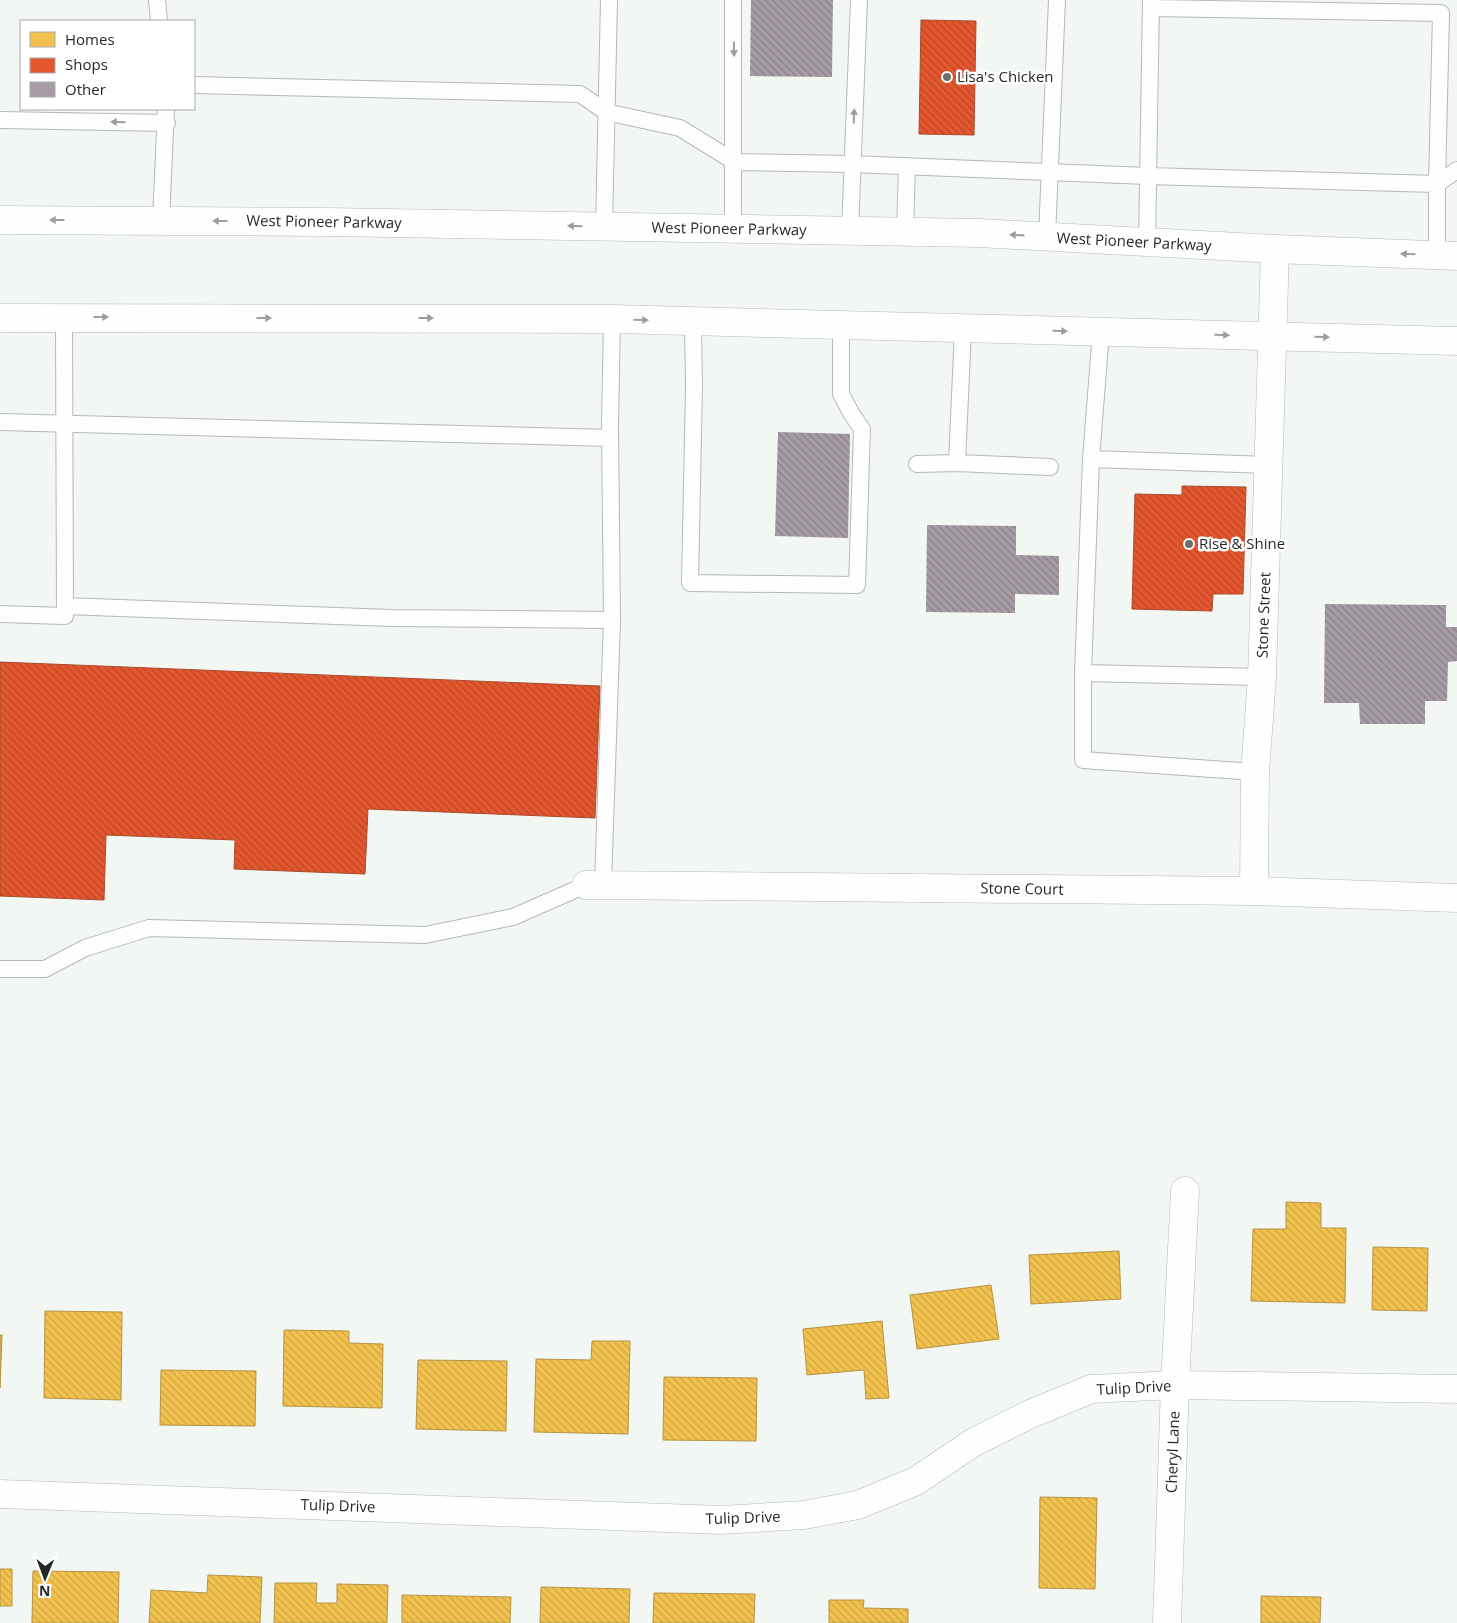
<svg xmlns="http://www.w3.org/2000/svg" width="1457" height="1623" viewBox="0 0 1457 1623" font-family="'Open Sans',sans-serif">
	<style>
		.homes { fill: url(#homes-back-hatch); stroke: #b59342 }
		.shops { fill: url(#shops-back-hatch); stroke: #ab492c }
		.building { fill: url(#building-back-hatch) }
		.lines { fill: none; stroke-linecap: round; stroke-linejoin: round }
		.service-casing { stroke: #b5b8b5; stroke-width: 18 }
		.minor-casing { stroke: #b5b8b5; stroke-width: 29 }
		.primary-casing { stroke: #b5b8b5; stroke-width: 29 }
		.service { stroke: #fdfefd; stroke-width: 16 }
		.minor { stroke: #fdfefd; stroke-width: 28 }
		.primary { stroke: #fdfefd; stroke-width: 28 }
		.oneway { fill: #9c9e9c }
		.poi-dot { fill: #6e706e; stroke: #fff; stroke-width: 2 }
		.labels { text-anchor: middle; stroke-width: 5; stroke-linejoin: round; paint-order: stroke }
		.poi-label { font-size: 15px; fill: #262826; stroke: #fff; text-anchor: start }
		.street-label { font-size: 15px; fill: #262826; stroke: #fff }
	</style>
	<defs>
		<pattern id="homes-back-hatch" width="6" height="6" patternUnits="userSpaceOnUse" patternTransform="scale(1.25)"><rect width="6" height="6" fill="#f2c14e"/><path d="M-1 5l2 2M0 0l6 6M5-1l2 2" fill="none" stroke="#cfa644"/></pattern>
		<pattern id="shops-back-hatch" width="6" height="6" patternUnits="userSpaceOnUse" patternTransform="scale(1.25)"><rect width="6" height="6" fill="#e4572e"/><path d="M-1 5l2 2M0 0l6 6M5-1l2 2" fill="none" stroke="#b94827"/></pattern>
		<pattern id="building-back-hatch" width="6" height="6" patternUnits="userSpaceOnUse" patternTransform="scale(1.25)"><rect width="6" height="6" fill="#a69ca5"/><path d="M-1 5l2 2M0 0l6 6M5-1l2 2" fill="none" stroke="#877f86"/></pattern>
	</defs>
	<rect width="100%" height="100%" fill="#f3f7f3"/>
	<!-- homes -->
	<path class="homes" d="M1286,1202L1321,1203V1228H1346L1345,1303L1251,1301L1253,1229H1286Z
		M1373,1247L1428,1248L1427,1311L1372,1310Z
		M1119,1251L1121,1299L1031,1304L1029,1255Z
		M991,1285L999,1339L917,1349L910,1295Z
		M45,1311L122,1312L121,1400L44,1398Z
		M882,1321L889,1398L866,1399L864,1370L807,1375L803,1329Z
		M284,1330L349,1331V1343L383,1344L382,1408L283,1406Z
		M0,1335H2L0,1388Z
		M592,1341H630L628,1434L534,1432L536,1359L591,1360Z
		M418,1360L507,1361L506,1431L416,1429Z
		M161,1370L256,1371L255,1426L160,1425Z
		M664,1377L757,1378L756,1441L663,1440Z
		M1040,1497L1097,1498L1095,1589L1039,1588Z
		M0,1569H12V1606H0Z
		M33,1571L119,1572L118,1623H32Z
		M208,1575L262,1577L260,1623H149L151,1590L207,1593Z
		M275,1583H317L316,1603H337V1584L388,1585L387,1623H274Z
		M541,1587L630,1589L629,1623H540Z
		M654,1593L755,1594L754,1623H653Z
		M402,1595L511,1597L510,1623H402Z
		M1261,1596L1321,1597L1320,1623H1261Z
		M829,1600H864L863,1608L908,1609V1623H829Z"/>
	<!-- shops -->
	<path class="shops" d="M921,20L976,21L974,135L919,134Z
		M1182,486L1246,487L1243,594H1213L1212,611L1132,609L1135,494L1182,495Z
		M0,662L600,686L595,818L368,809L365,874L234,869L235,840L106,835L104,900L0,896Z"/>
	<!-- building -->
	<path class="building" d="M751,0H833L832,77L750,76Z
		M778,432L850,434L848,538L775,536Z
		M927,525L1016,526V555L1059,556V595L1015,594V613L926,612Z
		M1325,604L1446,605V627H1457V661L1448,662L1447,701H1425V724H1360L1359,703H1324Z"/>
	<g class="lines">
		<defs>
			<path id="service" d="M157,0L159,21
				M1151,8L1441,13L1437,184V256
				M194,85L580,94L606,112L680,128L735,162L852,164L1148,176L1437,184L1457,170
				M0,120L167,123
				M161,221L166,109
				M604,227L609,0
				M733,229V0
				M850,231L859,0
				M905,232L907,166
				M1047,237L1057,0
				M1147,243L1151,0
				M693,321L694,387L690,583L857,585L862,429L851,413L841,394V326
				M1101,332L1091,459L1083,673L1262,677
				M0,422L610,438
				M1091,459L1269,465
				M957,463L1050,467
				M917,464L957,463L963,329
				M65,606L391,618L612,620L610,425L612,319
				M0,614L65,616L64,317
				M1083,673V760L1255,772
				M603,885L612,620
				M0,969H45L85,948L149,928L425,935L513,917L586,885"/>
			<path id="minor" d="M586,885L1254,891L1457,898
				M1254,891L1255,772L1262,677L1275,249
				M0,1494L721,1520L804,1515L858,1505L916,1481L974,1442L1028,1415L1091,1389L1175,1385L1457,1389
				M1167,1623L1175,1385L1185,1191"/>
			<path id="primary" d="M0,220L327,222L979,233L1275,249L1457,256
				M0,318L612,319L1457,341"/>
		</defs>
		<!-- service casing -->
		<use href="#service" class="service-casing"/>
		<!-- minor casing -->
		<use href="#minor" class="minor-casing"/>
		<!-- primary casing -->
		<use href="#primary" class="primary-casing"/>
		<!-- service -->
		<use href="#service" class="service"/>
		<!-- minor -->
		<use href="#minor" class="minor"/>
		<!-- primary -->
		<use href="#primary" class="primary"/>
	</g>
	<!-- one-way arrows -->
	<defs><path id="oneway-solid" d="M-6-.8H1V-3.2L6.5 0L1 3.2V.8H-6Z" transform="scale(1.25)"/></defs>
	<g class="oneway">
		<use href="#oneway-solid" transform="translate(734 49) rotate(90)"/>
		<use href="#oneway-solid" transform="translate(854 116) rotate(-88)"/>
		<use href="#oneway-solid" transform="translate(118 122) rotate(-179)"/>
		<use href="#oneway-solid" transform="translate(57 220) rotate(-180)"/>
		<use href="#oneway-solid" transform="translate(220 221) rotate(-180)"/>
		<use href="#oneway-solid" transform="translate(575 226) rotate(-179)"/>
		<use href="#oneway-solid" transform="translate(1017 235) rotate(-177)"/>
		<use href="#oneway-solid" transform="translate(1408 254) rotate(-178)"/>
		<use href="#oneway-solid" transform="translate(101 317)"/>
		<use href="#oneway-solid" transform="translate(264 318)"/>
		<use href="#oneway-solid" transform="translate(426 318)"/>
		<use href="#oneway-solid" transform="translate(641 320) rotate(1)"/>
		<use href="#oneway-solid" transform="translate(1060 331) rotate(2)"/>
		<use href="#oneway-solid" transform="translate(1222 335) rotate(1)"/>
		<use href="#oneway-solid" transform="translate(1322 337) rotate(2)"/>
	</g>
	<!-- markers -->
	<g class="poi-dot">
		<circle cx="947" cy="77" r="5"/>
		<circle cx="1189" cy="544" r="5"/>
	</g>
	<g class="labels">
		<!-- poi labels -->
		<g class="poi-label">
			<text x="957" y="82">Lisa's Chicken</text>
			<text x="1199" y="549">Rise &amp; Shine</text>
		</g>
		<!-- street labels -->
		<g class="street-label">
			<text transform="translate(324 222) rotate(1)" y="5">West Pioneer Parkway</text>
			<text transform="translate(729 229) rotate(1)" y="5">West Pioneer Parkway</text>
			<text transform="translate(1134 242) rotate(3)" y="5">West Pioneer Parkway</text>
			<text transform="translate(1264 615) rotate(-88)" y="5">Stone Street</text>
			<text transform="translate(1022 889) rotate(1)" y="5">Stone Court</text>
			<text transform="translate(1134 1388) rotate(-3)" y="5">Tulip Drive</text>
			<text transform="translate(1173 1452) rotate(-88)" y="5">Cheryl Lane</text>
			<text transform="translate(338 1506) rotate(2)" y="5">Tulip Drive</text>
			<text transform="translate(743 1518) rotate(-2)" y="5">Tulip Drive</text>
		</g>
	</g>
	<!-- legend -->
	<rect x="20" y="20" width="175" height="90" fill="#ffffff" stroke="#a8a9a8"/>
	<rect x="30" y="32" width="25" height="15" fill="#f2c14e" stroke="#a8a9a8"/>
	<text x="65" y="45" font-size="15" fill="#262826">Homes</text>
	<rect x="30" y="58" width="25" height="15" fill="#e4572e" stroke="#a8a9a8"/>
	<text x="65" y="70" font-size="15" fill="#262826">Shops</text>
	<rect x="30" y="82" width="25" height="15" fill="#a69ca5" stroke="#a8a9a8"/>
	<text x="65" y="95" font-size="15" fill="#262826">Other</text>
	<!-- north arrow -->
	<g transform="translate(45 1578) rotate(181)" stroke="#ffffff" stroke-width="4" paint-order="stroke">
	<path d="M0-4L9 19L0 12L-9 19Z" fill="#262826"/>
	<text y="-8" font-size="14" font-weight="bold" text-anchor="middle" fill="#262826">N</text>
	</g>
</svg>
